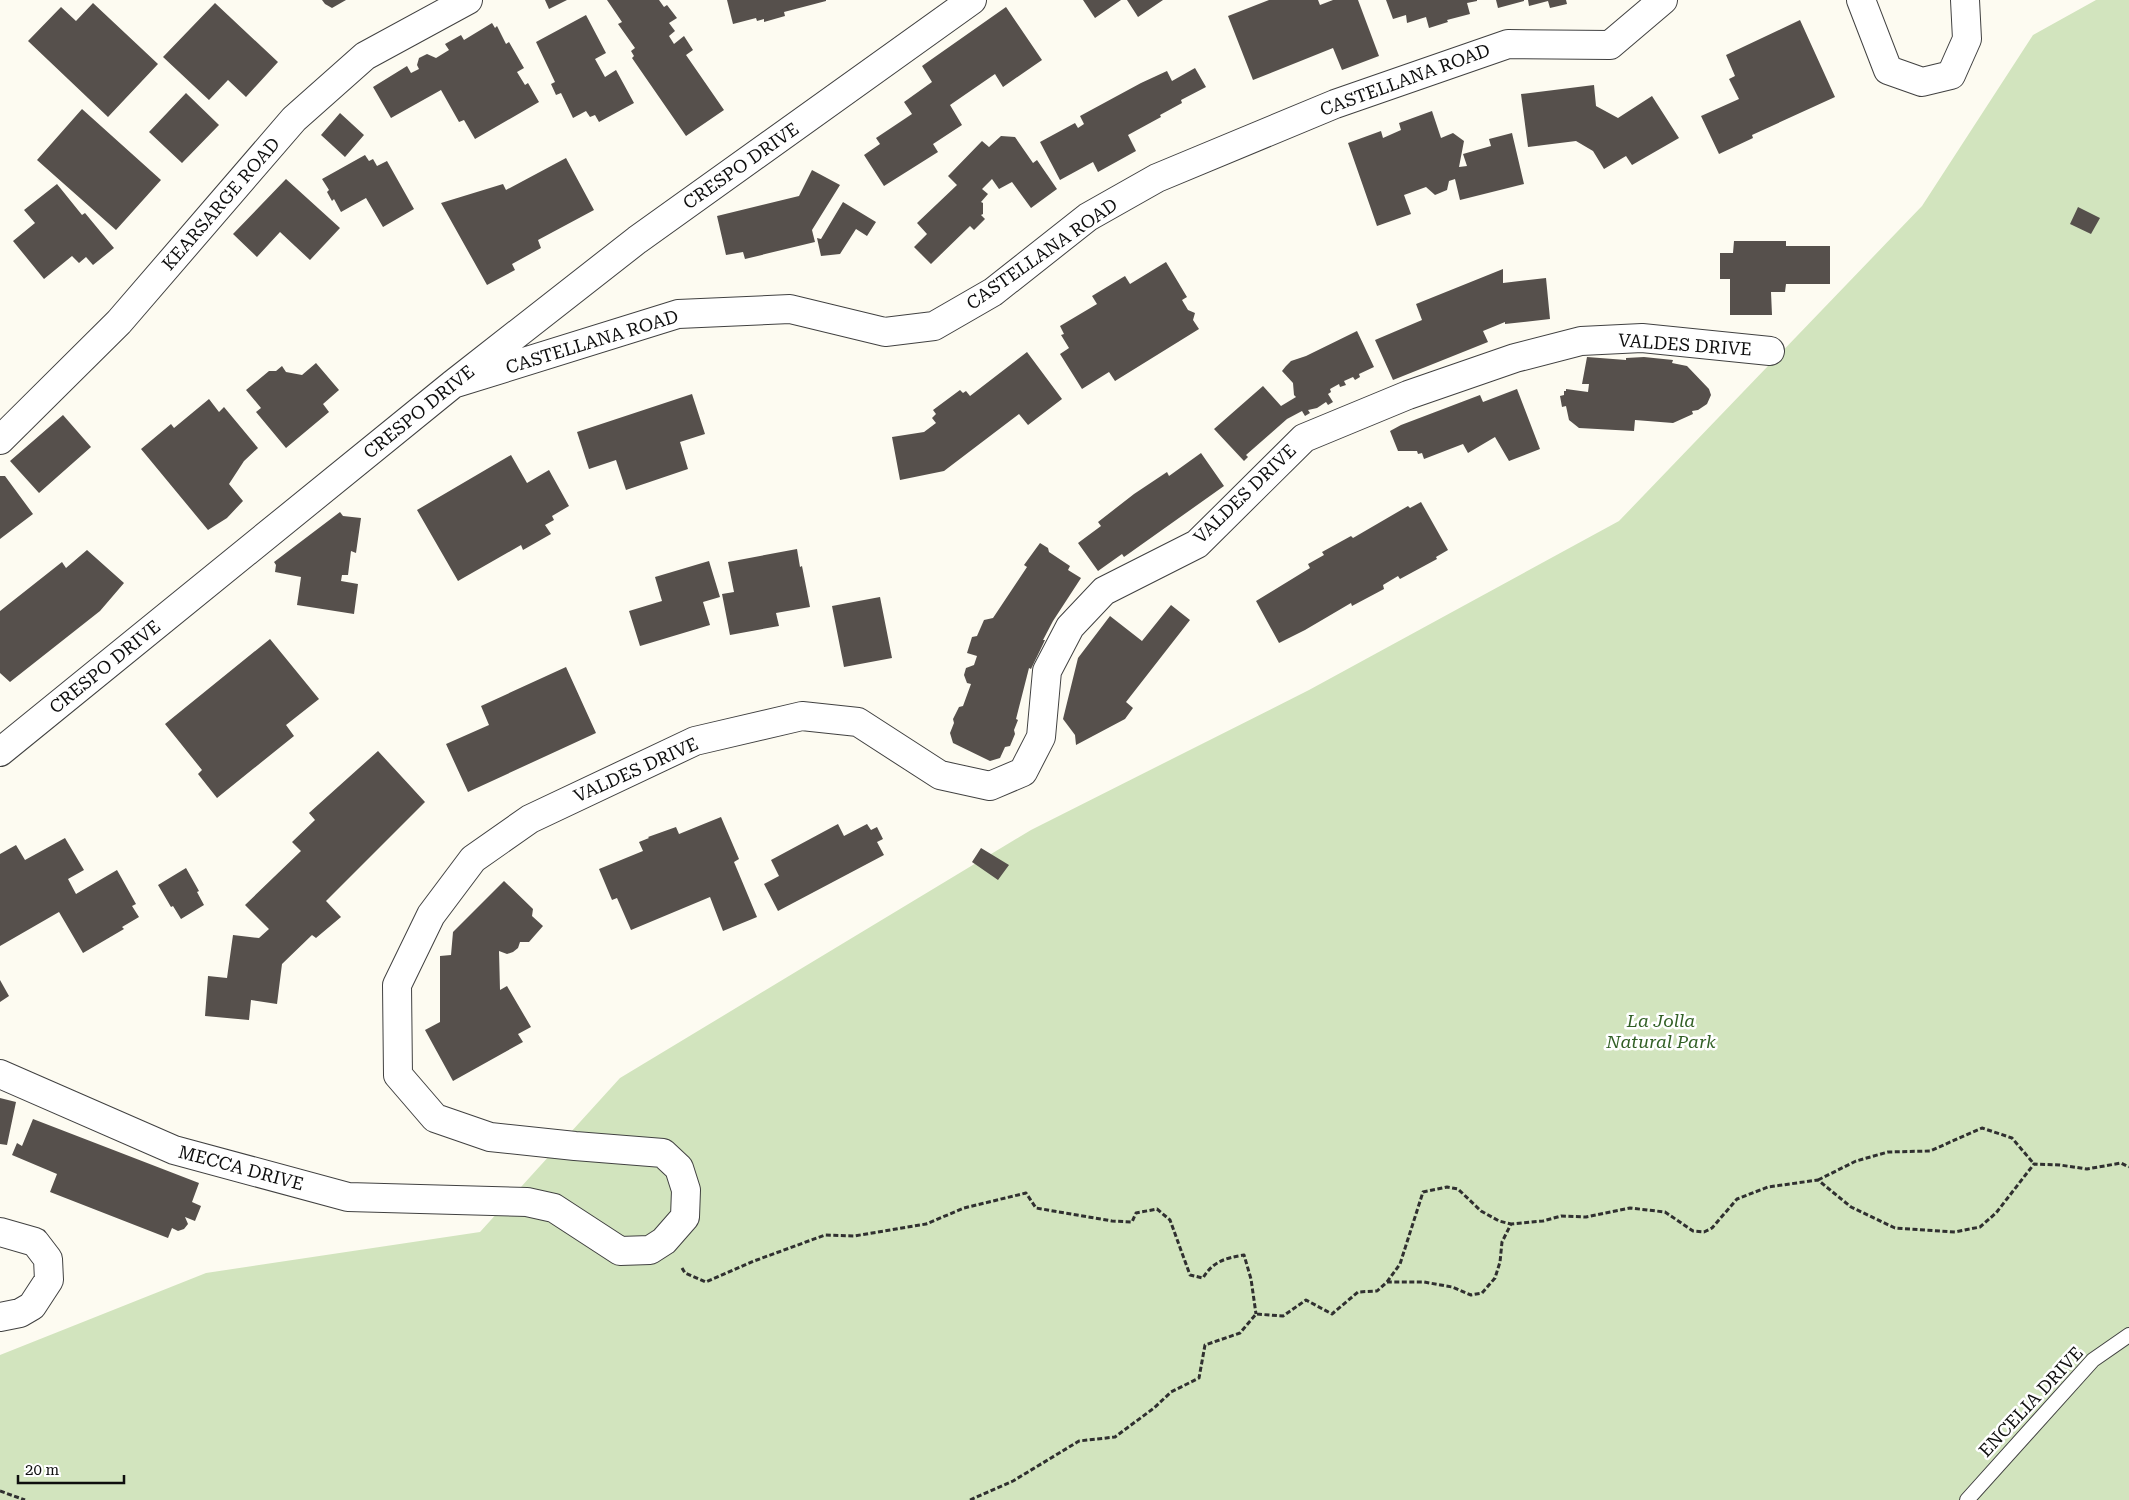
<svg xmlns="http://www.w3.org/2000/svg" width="2129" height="1500" viewBox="0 0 2129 1500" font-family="'Roboto Serif',serif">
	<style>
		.green { fill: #d2e4be }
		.building { fill: #56504c }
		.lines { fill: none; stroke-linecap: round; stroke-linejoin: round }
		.service-casing { stroke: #414141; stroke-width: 16 }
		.minor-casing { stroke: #414141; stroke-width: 30 }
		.path { stroke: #303030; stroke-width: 3; stroke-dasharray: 5 2.5; stroke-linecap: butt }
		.service { stroke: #fff; stroke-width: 14 }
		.minor { stroke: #fff; stroke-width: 28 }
		.labels { text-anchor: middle; stroke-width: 5; stroke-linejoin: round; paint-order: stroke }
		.street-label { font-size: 18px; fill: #0e0e0e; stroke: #fff }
		.park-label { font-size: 18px; font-style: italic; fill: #315f25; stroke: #fff }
	</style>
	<rect width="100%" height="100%" fill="#fdfbf1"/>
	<!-- green -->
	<path class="green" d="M2096,0H2129V1500H0V1355L206,1273L480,1232L620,1078L1031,830L1309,690L1619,521L1922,206L2033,35Z"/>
	<!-- building -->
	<path class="building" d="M322,0H346L332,8L325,4Z
		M545,0H567L549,9Z
		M607,0H659L664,7L667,5L677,18L669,23L675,31L669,36L674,44L684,36L693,50L686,55L724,110L686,136L632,58L634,56L631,51L635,48L618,24L622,22Z
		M727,0H826V1L784,12L785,16L764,22V19L757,21L756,18L733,24Z
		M1083,0H1121L1095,18Z
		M1127,0H1163L1138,17Z
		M1269,0H1318L1320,5L1333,0H1358L1379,56L1342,70L1333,48L1253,80L1228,16Z
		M1386,0H1477V1L1467,3L1470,14L1447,20L1448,22L1429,28L1426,17L1407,23L1406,15L1393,19Z
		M1496,0H1524V1L1498,8Z
		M1528,0H1566L1567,4L1550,8L1548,1L1529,6Z
		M93,3L158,64L108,117L28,41L61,7L76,21Z
		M215,3L278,62L246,97L228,80L209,100L163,57Z
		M1006,7L1042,60L1003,87L995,74L950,105L962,125L933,144L938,152L884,186L864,155L880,144L876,138L912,114L904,102L932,82L922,66Z
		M586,15L606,53L595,59L605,77L616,70L634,103L599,122L595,115L590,117L586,111L573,118L561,93L556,95L551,84L555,82L536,42Z
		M1800,20L1835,97L1752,135L1753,138L1719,154L1701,116L1739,99L1729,79L1735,76L1726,55Z
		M492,23L495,28L497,26L506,44L509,42L524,68L517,72L525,85L528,83L539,102L475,139L464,120L459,122L441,90L391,118L373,87L407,66L411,73L419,69L417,65L419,58L427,54L436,58L449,50L445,44L461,35L464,40Z
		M1195,68L1206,87L1181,100L1182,103L1160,115L1161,117L1128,135L1136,151L1098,172L1093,162L1060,180L1040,142L1075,123L1078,128L1084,124L1080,116L1141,83L1167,71L1172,81Z
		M1594,85L1596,106L1618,118L1652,96L1679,138L1632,165L1626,156L1604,169L1593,151L1576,141L1528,147L1521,94Z
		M186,93L219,125L182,163L149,132Z
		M82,109L161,180L116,230L37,160Z
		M1432,111L1441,138L1453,133L1464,141L1459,167L1467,166L1463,154L1491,146L1489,139L1512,133L1524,184L1460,200L1455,179L1449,181L1447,190L1435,195L1426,187L1404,195L1411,214L1377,226L1348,143L1381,131L1383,138L1401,130L1399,123Z
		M340,113L364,135L345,157L321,135Z
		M1001,136L1015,137L1033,163L1037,160L1057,189L1031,208L1012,182L999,189L992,179L982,189L988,194L981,202L983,203V214L981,215L985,219L974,230L970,226L931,264L914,247L927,234L917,223L957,185L948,176L949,175L982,141L989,147Z
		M365,155L369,161L373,159L377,166L387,161L414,209L383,227L366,198L341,212L334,199L332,201L327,192L329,190L322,179Z
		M566,158L594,210L538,240L541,248L512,264L515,270L487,285L441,203L503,184L506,190Z
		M812,170L840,185L812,230L815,242L745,259L743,252L726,255L717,216L799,196Z
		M286,179L340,228L310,260L280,232L257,257L233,234Z
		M57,184L82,215L85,213L114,248L93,265L86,257L79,263L72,256L44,279L13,241L35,223L24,210Z
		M843,202L876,222L867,236L856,229L840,254L821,256L817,238L821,239Z
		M2078,207L2100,218L2091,234L2070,224Z
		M1734,241H1786V246H1830V284H1786L1785,292H1771L1772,315H1730V279H1720V253H1733Z
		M1166,262L1187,297L1182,300L1188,310L1195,313L1193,320L1199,329L1115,381L1109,372L1082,389L1060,354L1069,348L1061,335L1064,334L1060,326L1097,304L1092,296L1125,276L1130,284Z
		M1503,269V283L1546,278L1550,319L1505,324V322L1483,331L1488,342L1393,380L1375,340L1422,320L1416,304Z
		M1357,331L1374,367L1359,374L1360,377L1355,380L1353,377L1344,381L1346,385L1340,387L1339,384L1330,389L1331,392L1328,394L1333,402L1328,405L1326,402L1317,408L1308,410L1310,413L1305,416L1302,411L1287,419L1246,455L1248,457L1244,461L1214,429L1263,386L1281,406L1296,397L1294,395L1293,383L1282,371L1286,366L1291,361L1306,356Z
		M1027,352L1062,399L1028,425L1019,414L944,471L900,480L892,437L924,432L936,423L932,418L936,414L933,410L960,390L963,393L966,391L970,396Z
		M1587,357L1626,360V358L1644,357L1673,360L1672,363L1687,366L1709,389L1711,395L1707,404L1698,410L1692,411L1693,414L1673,423L1635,420L1634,431L1579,428L1569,420L1566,406L1562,407L1560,396L1564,395V391H1566V389L1588,392L1589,384H1582Z
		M316,363L339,390L323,404L329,412L286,448L256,412L261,408L246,390L269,371H276L282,366L286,372L302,375Z
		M1517,389L1540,449L1509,461L1495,437L1468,453L1463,444L1424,459L1422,453L1418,454L1417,451H1398L1390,431L1401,425L1480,395L1483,402Z
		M692,394L705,434L680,442L688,469L626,490L616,460L589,469L577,432Z
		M209,399L219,412L224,407L258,448L244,461L229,484L243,501L227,518L208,530L141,449L171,424L174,428Z
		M63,415L91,447L39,493L10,461Z
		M1201,453L1224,486L1124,557L1122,554L1098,571L1078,543L1101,526L1098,522L1134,494L1167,472L1169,476Z
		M511,455L527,483L549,470L569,506L552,516L554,520L545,525L551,534L523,550L521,545L458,581L417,510Z
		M0,476H5L33,514L0,539Z
		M1421,502L1448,550L1436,557L1437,559L1400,579L1398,576L1383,585L1384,589L1352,606L1351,603L1305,630L1279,643L1256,601L1310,568L1308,564L1324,555L1322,552L1351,536L1353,538L1408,506L1410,508Z
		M340,512L343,516L361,518L356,553L351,551L348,575H342L341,581L358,584L354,614L297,605L301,577L275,572L276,565L274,562Z
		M1040,543L1048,548L1049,552L1070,566L1068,570L1081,578L1053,621L1043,640H1045L1031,669L1029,668L1016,719L1018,720L1014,730L1015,734L1010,746L1005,747L1000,758L990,761L953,743L950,733L954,723L953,719L959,707L963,706L971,684L967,683L964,675L966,668L974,665L977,656L967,653L972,637L977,636L984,620L993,618L1027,567L1024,565Z
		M797,549L800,567L802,566L810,607L776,613L779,626L730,635L722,594L734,592L728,562Z
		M87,550L124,583L100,611L10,682L0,673V611L62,562L66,568Z
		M709,561L720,597L703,602L710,625L640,646L629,611L662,601L655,577Z
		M880,597L892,658L844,667L832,606Z
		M1171,605L1190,620L1126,702L1133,708L1125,719L1076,745L1075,735L1063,719L1078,658L1110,616L1142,641Z
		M270,639L319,699L286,725L294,736L217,798L198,774L202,770L165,724Z
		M566,667L596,733L468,792L446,744L489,725L481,706Z
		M378,751L425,802L326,901L341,917L316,938L312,935L282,964L277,1004L251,1000L249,1020L205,1016L208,976L227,978L233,935L259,938L269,929L245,905L301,851L292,842L315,820L309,813Z
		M721,817L739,859L734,862L757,917L723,931L710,897L631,930L617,898L612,900L599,869L643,851L639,842L649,838L648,837L676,827L679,834Z
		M838,824L844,836L867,824L871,830L877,827L883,839L877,842L884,855L778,911L764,884L779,876L771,860Z
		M65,838L84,870L68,879L76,894L117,870L136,904L132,906L139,917L122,927L124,929L83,953L59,912L0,946V854L16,845L25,860Z
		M981,848L1009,865L998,880L972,862Z
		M186,868L199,891L197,892L204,905L181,919L173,906L171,907L158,885Z
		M504,881L533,909L532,916L543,926L529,942H520L518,948L513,952L507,954L499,951L500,990L507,986L531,1027L518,1034L523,1042L453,1081L425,1030L440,1022V956L451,955L453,932Z
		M0,980L9,996L0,1002Z
		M0,1098L16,1102L7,1145L0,1144Z
		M33,1119L199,1183L192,1202L201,1206L195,1221L185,1217L188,1224L184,1229L178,1231L172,1228L168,1238L50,1192L57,1174L12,1155L17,1143L22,1146Z"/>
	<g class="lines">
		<defs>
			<path id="service" d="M1967,1500L2093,1360L2129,1335"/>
			<path id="minor" d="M1861,0L1888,70L1922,82L1951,75L1967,39L1965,0
				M453,384L678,314L790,309L885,332L934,326L993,292L1088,217L1157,178L1335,104L1508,44L1610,45L1663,0
				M0,440L119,322L294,119L365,56L468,0
				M0,752L453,384L637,240L972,0
				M0,1074L174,1150L348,1197L527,1202L554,1208L620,1251L650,1250L664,1241L685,1217L686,1190L679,1168L663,1153L575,1146L490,1137L435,1118L398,1075L397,985L431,915L473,859L530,819L695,741L802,716L858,722L940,775L990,786L1023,772L1041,737L1047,671L1070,627L1104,591L1197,544L1304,438L1408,395L1515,358L1581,341L1642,338L1770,351
				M0,1232L35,1242L48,1259L49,1280L32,1306L20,1313L0,1317"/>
		</defs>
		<!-- service casing -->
		<use href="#service" class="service-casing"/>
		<!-- minor casing -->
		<use href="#minor" class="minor-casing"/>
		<!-- path -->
		<path class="path" d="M1818,1180L1856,1161L1888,1152L1930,1151L1982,1128L2012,1138L2034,1164
			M682,1268L685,1273L706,1282L754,1261L825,1235L854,1236L926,1224L964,1208L1026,1193L1036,1208L1112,1221L1132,1222L1136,1213L1157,1209L1170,1220L1190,1275L1203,1278C1213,1261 1226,1258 1244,1255L1251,1279L1256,1314
			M1387,1282L1400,1264L1423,1192L1447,1187L1458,1189L1481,1211L1499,1221L1511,1224
			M0,1491L25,1500
			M970,1500L1013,1481L1079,1441L1115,1437L1154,1408L1171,1392L1199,1378L1205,1345L1240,1333L1256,1314L1283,1316L1306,1300L1332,1314L1358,1292L1377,1291L1387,1282H1424L1452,1287L1471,1295L1482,1293L1495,1278L1500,1262L1502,1242L1511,1224L1543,1221L1561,1216L1586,1217L1630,1208L1665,1212L1693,1231L1704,1232L1712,1228L1737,1199L1768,1187L1818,1180L1851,1207L1895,1228L1955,1232L1980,1227L1996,1213L2034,1164L2060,1165L2087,1169L2121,1163L2129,1167"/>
		<!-- service -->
		<use href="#service" class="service"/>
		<!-- minor -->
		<use href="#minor" class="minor"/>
	</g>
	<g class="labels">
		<!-- street labels -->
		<g class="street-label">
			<text transform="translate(1405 80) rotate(-20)" y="6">CASTELLANA ROAD</text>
			<text transform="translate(741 166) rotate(-35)" y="6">CRESPO DRIVE</text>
			<text transform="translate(221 204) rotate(-49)" y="6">KEARSARGE ROAD</text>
			<text transform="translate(1042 254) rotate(-35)" y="6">CASTELLANA ROAD</text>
			<text transform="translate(592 342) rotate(-17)" y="6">CASTELLANA ROAD</text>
			<text transform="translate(1685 345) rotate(4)" y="6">VALDES DRIVE</text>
			<text transform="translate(419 412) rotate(-39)" y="6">CRESPO DRIVE</text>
			<text transform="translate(1245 494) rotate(-44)" y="6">VALDES DRIVE</text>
			<text transform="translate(105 667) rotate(-39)" y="6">CRESPO DRIVE</text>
			<text transform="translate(636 770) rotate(-24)" y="6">VALDES DRIVE</text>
			<text transform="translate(241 1168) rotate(15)" y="6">MECCA DRIVE</text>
			<text transform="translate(2031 1402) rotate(-47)" y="6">ENCELIA DRIVE</text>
		</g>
		<!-- park labels -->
		<g class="park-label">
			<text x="1661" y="1027">La Jolla<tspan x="1661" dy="21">Natural Park</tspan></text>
		</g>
	</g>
	<!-- scale -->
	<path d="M18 1475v8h106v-8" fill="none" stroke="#0e0e0e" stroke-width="2.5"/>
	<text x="25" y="1475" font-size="15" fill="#0e0e0e" stroke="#ffffff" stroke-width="4" paint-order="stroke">20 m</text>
</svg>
